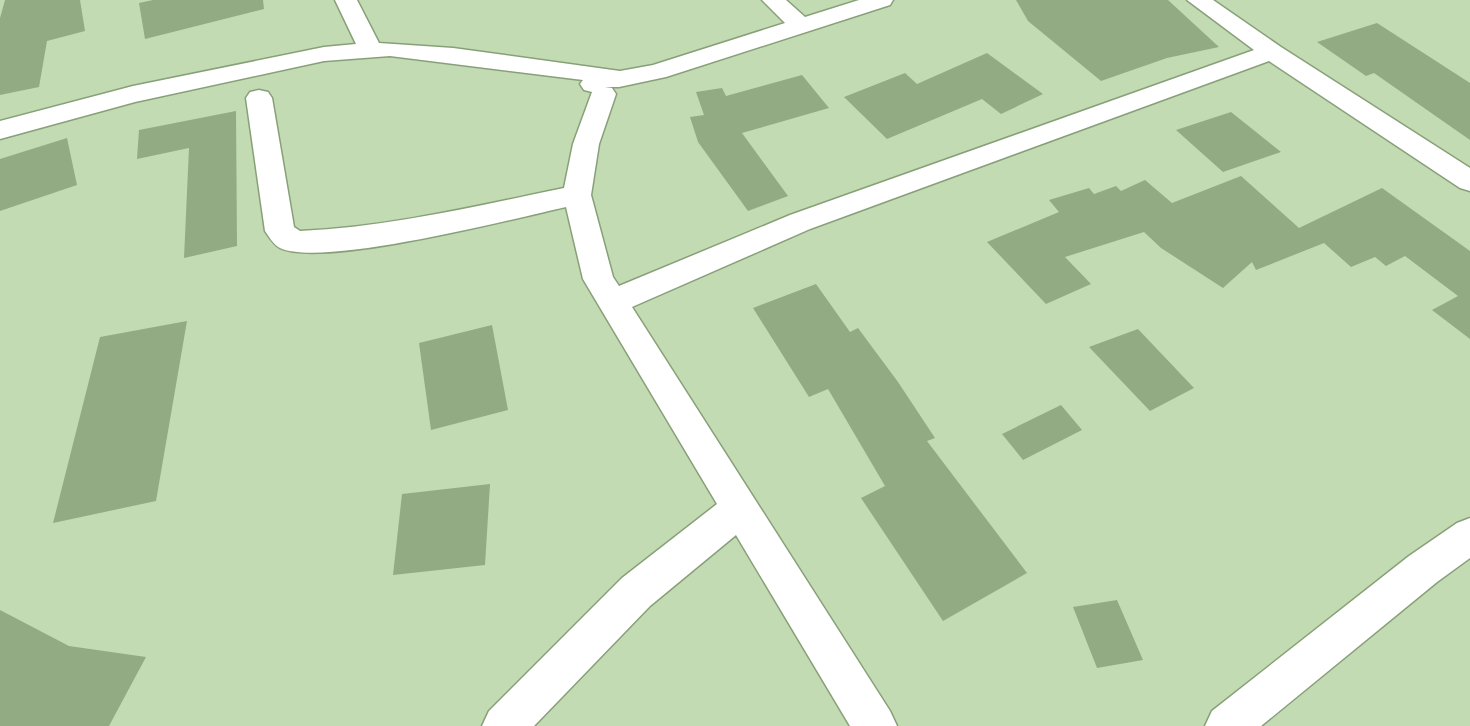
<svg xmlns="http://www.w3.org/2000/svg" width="1470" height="726" viewBox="0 0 1470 726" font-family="'Fira Sans',sans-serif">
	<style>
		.building { fill: #93ab83 }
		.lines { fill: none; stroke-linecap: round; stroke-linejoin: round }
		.minor-casing { stroke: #88a079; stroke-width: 3 }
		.minor { fill: #fff; fill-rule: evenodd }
	</style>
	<rect width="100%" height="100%" fill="#c2dbb2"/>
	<!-- building -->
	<path class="building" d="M5,0H80L85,31L47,41L39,87L0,95V18Z
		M153,0H263L264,9L145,39L139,3Z
		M1016,0H1168L1219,47L1167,58L1101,81L1028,21Z
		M1377,23L1470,83V140L1374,73L1366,76L1317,42Z
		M987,53L1043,94L1001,114L982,99L887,139L844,97L905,73L917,84Z
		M802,75L829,108L742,133L788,196L748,211L698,142L690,117L704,115L696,92L722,88L726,96Z
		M236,111L237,246L184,258L189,148L137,159L139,130Z
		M1231,112L1281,152L1223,172L1176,130Z
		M67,138L77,185L0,211V159Z
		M1241,176L1299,228L1382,188L1470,251V339L1432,310L1458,296L1405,256L1386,266L1375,257L1351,267L1324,243L1256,270L1252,262L1223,288L1161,248L1144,232L1065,257L1091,284L1046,304L987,242L1059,212L1049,200L1089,188L1094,194L1116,186L1121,191L1145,180L1172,203Z
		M816,284L850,332L858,328L898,382L935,438L927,441L1027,573L943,621L861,498L885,486L828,389L809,397L753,308Z
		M187,321L156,501L53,523L100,337Z
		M492,325L508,410L431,430L419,343Z
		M1138,329L1194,388L1150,411L1089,347Z
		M1061,405L1082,430L1023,460L1002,434Z
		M490,484L485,565L393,575L402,494Z
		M1117,600L1143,660L1097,668L1073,607Z
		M0,610L69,646L146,657L109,726H0Z"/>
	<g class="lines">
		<defs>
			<path id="minor" d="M335,0H357L379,43L453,48L620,71L653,65L785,23L762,0H786L805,17L859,0H893L890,5L666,77L619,87H605L612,88L616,94L599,144L591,195L613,277L619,286L790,215L1254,50L1187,0H1213L1281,47L1470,168V191L1460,188L1269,61L810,229L632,307L890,711L897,726H850L736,535L650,606L534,726H482L489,711L622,578L717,504L583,279L566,207C513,219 322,268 280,248C274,245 269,237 265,231L246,98L250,92L259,90L268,92L272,98L294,227L300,231C390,227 477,206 564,188L573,144L592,92L584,90L580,84L583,80L390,56L324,61L135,102L0,139V121L133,86L324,47L356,44Z
				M1470,518V558L1437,582L1261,726H1205L1212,711L1409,556L1457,523Z"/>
		</defs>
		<!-- minor casing -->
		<use href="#minor" class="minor-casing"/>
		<!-- minor -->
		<use href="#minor" class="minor"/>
	</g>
</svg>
